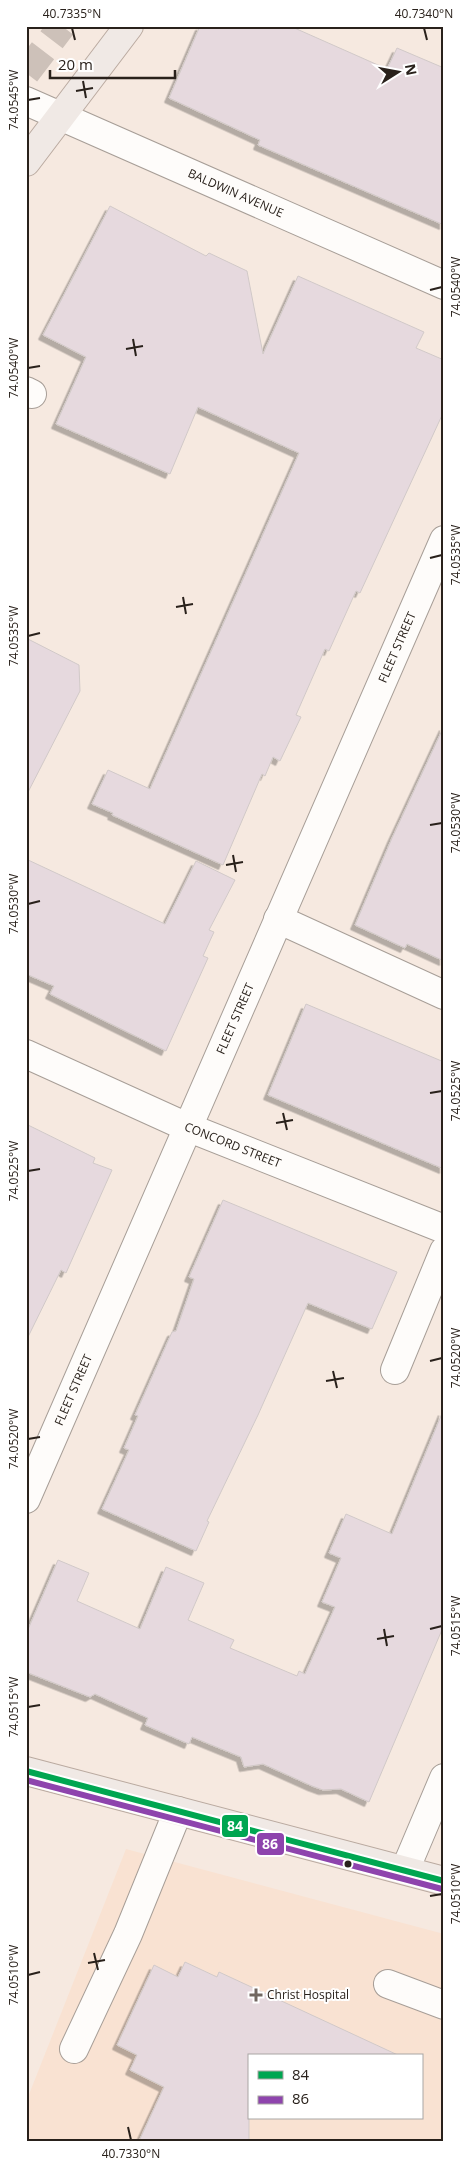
<svg xmlns="http://www.w3.org/2000/svg" width="470" height="2167" viewBox="0 0 470 2167" font-family="'Open Sans',sans-serif">
	<style>
		.built { fill: #f9e2d2; fill-rule: evenodd }
		.building { fill: #e6d9de; stroke: #d1c9c8; filter: url(#shadow) }
		.lines { fill: none; stroke-linecap: round; stroke-linejoin: round }
		.highway-tunnel { stroke: #cdc1b9; stroke-width: 28; stroke-dasharray: 28 14; stroke-linecap: butt }
		.minor-casing { stroke: #a79e97; stroke-width: 30 }
		.major-casing { stroke: #baaaa0; stroke-width: 30 }
		.minor { stroke: #fefcfa; stroke-width: 28 }
		.major { stroke: #f0e9e5; stroke-width: 28 }
		.bus-1-casing { stroke: #fff; stroke-width: 10 }
		.bus-2-casing { stroke: #fff; stroke-width: 10 }
		.bus-1 { stroke: #00a651; stroke-width: 6 }
		.bus-2 { stroke: #8e44ad; stroke-width: 6 }
		.ticks { fill: none; stroke: #29211b; stroke-width: 2 }
		.bus-dot { fill: #29211b; stroke: #fff; stroke-width: 2 }
		.poi-dot { fill: #716760; stroke: #fff; stroke-width: 2 }
		.labels { text-anchor: middle; stroke-width: 4; stroke-linejoin: round; paint-order: stroke }
		.street-label { font-size: 12px; fill: #29211b; stroke: #fff }
		.poi-label { font-size: 12px; fill: #29211b; stroke: #fff; text-anchor: start }
		.line-badge { stroke: #fff; stroke-width: 2 }
		.badge-label { font-size: 14px; text-anchor: middle; font-weight: bold; fill: #fff }
		.neatline { fill: none; stroke: #29211b; stroke-width: 2 }
		.ticks-label { font-size: 12px; text-anchor: middle; fill: #29211b }
	</style>
	<defs>
		<filter id="shadow"><feDropShadow dx="-4.5" dy="4.5" stdDeviation="0" flood-color="#0004"/></filter>
	</defs>
	<rect width="100%" height="100%" fill="#f6e9e0"/>
	<!-- built -->
	<path class="built" d="M126,1849L444,1934V2141H26V2102ZM249,2056H421V2118H249Z"/>
	<!-- building -->
	<path class="building" d="M200,26H290L387,69L397,48L444,68V225L258,145L260,140L169,98Z
		M110,206L206,256L209,253L247,271L263,354L298,276L424,332L416,348L444,360V411L360,593L356,591L329,651L325,649L296,715L301,717L280,761L273,757L265,776L262,774L223,865L112,815L113,813L92,804L108,770L150,789L299,453L198,407L170,474L56,424L86,357L43,335Z
		M26,638L79,665L80,691L26,796Z
		M444,726V961L407,944L405,948L355,925L392,838Z
		M26,859L165,924L196,861L235,880L209,930L214,932L203,956L208,958L166,1051L50,994L54,986L26,974Z
		M306,1004L444,1062V1169L268,1095Z
		M26,1124L95,1158L93,1163L112,1170L66,1273L61,1270L26,1341Z
		M223,1200L397,1272L372,1329L308,1303L258,1415L207,1521L209,1522L196,1551L102,1509L129,1450L124,1448L138,1416L135,1415L172,1332L176,1331L194,1279L189,1277Z
		M443,1411L444,1625L369,1802L341,1789L323,1790L312,1786L263,1764L244,1767L241,1757L192,1737L189,1744L145,1725L148,1718L95,1694L90,1697L26,1672V1634L58,1560L89,1573L77,1601L140,1629L166,1567L204,1583L188,1620L234,1640L230,1648L297,1676L299,1671L305,1674L335,1607L322,1602L341,1558L329,1553L346,1514L392,1534Z
		M185,1962L217,1977L219,1972L400,2056H249V2141H139L164,2087L130,2070L137,2055L117,2045L154,1965L178,1977Z"/>
	<g class="lines">
		<!-- highway-tunnel -->
		<path class="highway-tunnel" d="M26,73L62,26"/>
		<defs>
			<g id="minor">
				<path id="s1" d="M26,101L444,285"/>
				<path d="M26,391L32,394"/>
				<path d="M278,919L444,995"/>
				<path id="s2" d="M26,1054L187,1127L444,1229"/>
				<path d="M395,1370L444,1251"/>
				<path id="s3" d="M26,1499L444,540"/>
				<path d="M405,1870L444,1778"/>
				<path d="M388,1984L444,2005"/>
				<path d="M74,2049L128,1934L178,1811"/>
			</g>
			<path id="major" d="M26,162L129,26
				M26,1771L444,1881"/>
		</defs>
		<!-- minor casing -->
		<use href="#minor" class="minor-casing"/>
		<!-- major casing -->
		<use href="#major" class="major-casing"/>
		<!-- minor -->
		<use href="#minor" class="minor"/>
		<!-- major -->
		<use href="#major" class="major"/>
		<defs>
			<path id="bus-1" d="M26,1771L444,1881"/>
			<path id="bus-2" d="M26,1780L442,1889"/>
		</defs>
		<!-- bus-1 casing -->
		<use href="#bus-1" class="bus-1-casing"/>
		<!-- bus-2 casing -->
		<use href="#bus-2" class="bus-2-casing"/>
		<!-- bus-1 -->
		<use href="#bus-1" class="bus-1"/>
		<!-- bus-2 -->
		<use href="#bus-2" class="bus-2"/>
	</g>
	<!-- ticks -->
	<path class="ticks" d="M72,28L75,40M424,28L427,40M83,81L86,98M76,91L93,88M28,100L40,98M430,290L442,287M133,339L136,356M126,349L143,346M28,368L40,366M430,558L442,555M183,597L186,614M176,607L193,604M28,636L40,633M430,825L442,823M233,855L236,872M226,865L243,862M28,904L40,901M430,1093L442,1091M283,1113L287,1130M276,1123L293,1120M28,1171L40,1169M430,1361L442,1358M333,1371L337,1388M326,1381L344,1378M28,1439L40,1437M384,1629L387,1646M430,1629L442,1626M377,1639L394,1636M28,1707L40,1705M430,1896L442,1894M94,1953L98,1970M88,1963L105,1960M28,1975L40,1972M128,2127L131,2140"/>
	<!-- markers -->
	<circle class="bus-dot" cx="348" cy="1864" r="4.5"/>
	<path class="poi-dot" d="M253.5 1987.5h5v5h5v5h-5v5h-5v-5h-5v-5h5z"/>
	<g class="labels">
		<!-- street labels -->
		<g class="street-label">
			<text dy="4" stroke="none"><textPath href="#s1" startOffset="229">BALDWIN AVENUE</textPath></text>
			<text dy="4" stroke="none"><textPath href="#s3" startOffset="929">FLEET STREET</textPath></text>
			<text dy="4" stroke="none"><textPath href="#s3" startOffset="524">FLEET STREET</textPath></text>
			<text dy="4" stroke="none"><textPath href="#s2" startOffset="226">CONCORD STREET</textPath></text>
			<text dy="4" stroke="none"><textPath href="#s3" startOffset="119">FLEET STREET</textPath></text>
		</g>
		<!-- poi labels -->
		<g class="poi-label">
			<text x="267" y="1999">Christ Hospital</text>
		</g>
	</g>
	<g class="line-badge">
		<rect x="221" y="1814" width="28" height="24" rx="5" fill="#00a651"/>
		<rect x="256" y="1832" width="29" height="24" rx="5" fill="#8e44ad"/>
	</g>
	<g class="badge-label">
		<text x="235" y="1831">84</text>
		<text x="270" y="1849">86</text>
	</g>
	<!-- border -->
	<rect width="470" height="2167" fill="none" stroke="#ffffff" stroke-width="55"/>
	<!-- legend -->
	<rect x="248" y="2054" width="175" height="65" fill="#ffffff" stroke="#a9a6a4"/>
	<rect x="258" y="2071" width="25" height="8" fill="#00a651" stroke="#a9a6a4"/>
	<text x="292" y="2080" font-size="15" fill="#29211b">84</text>
	<rect x="258" y="2096" width="25" height="8" fill="#8e44ad" stroke="#a9a6a4"/>
	<text x="292" y="2104" font-size="15" fill="#29211b">86</text>
	<!-- north arrow -->
	<g transform="translate(398 72) rotate(79)" stroke="#ffffff" stroke-width="4" paint-order="stroke">
	<path d="M0-4L9 19L0 12L-9 19Z" fill="#29211b"/>
	<text y="-8" font-size="14" font-weight="bold" text-anchor="middle" fill="#29211b">N</text>
	</g>
	<!-- scale -->
	<path d="M50 70v8h125v-8" fill="none" stroke="#29211b" stroke-width="2.5"/>
	<text x="58" y="70" font-size="15" fill="#29211b" stroke="#ffffff" stroke-width="4" paint-order="stroke">20 m</text>
	<rect x="28" y="28" width="414" height="2112" class="neatline"/>
	<g class="ticks-label">
		<text x="72" y="18">40.7335°N</text>
		<text x="424" y="18">40.7340°N</text>
		<text transform="translate(14 100) rotate(-90)" y="4">74.0545°W</text>
		<text transform="translate(456 287) rotate(-90)" y="4">74.0540°W</text>
		<text transform="translate(14 368) rotate(-90)" y="4">74.0540°W</text>
		<text transform="translate(456 555) rotate(-90)" y="4">74.0535°W</text>
		<text transform="translate(14 636) rotate(-90)" y="4">74.0535°W</text>
		<text transform="translate(456 823) rotate(-90)" y="4">74.0530°W</text>
		<text transform="translate(14 904) rotate(-90)" y="4">74.0530°W</text>
		<text transform="translate(456 1091) rotate(-90)" y="4">74.0525°W</text>
		<text transform="translate(14 1171) rotate(-90)" y="4">74.0525°W</text>
		<text transform="translate(456 1358) rotate(-90)" y="4">74.0520°W</text>
		<text transform="translate(14 1439) rotate(-90)" y="4">74.0520°W</text>
		<text transform="translate(456 1626) rotate(-90)" y="4">74.0515°W</text>
		<text transform="translate(14 1707) rotate(-90)" y="4">74.0515°W</text>
		<text transform="translate(456 1894) rotate(-90)" y="4">74.0510°W</text>
		<text transform="translate(14 1975) rotate(-90)" y="4">74.0510°W</text>
		<text x="131" y="2158">40.7330°N</text>
	</g>
</svg>
